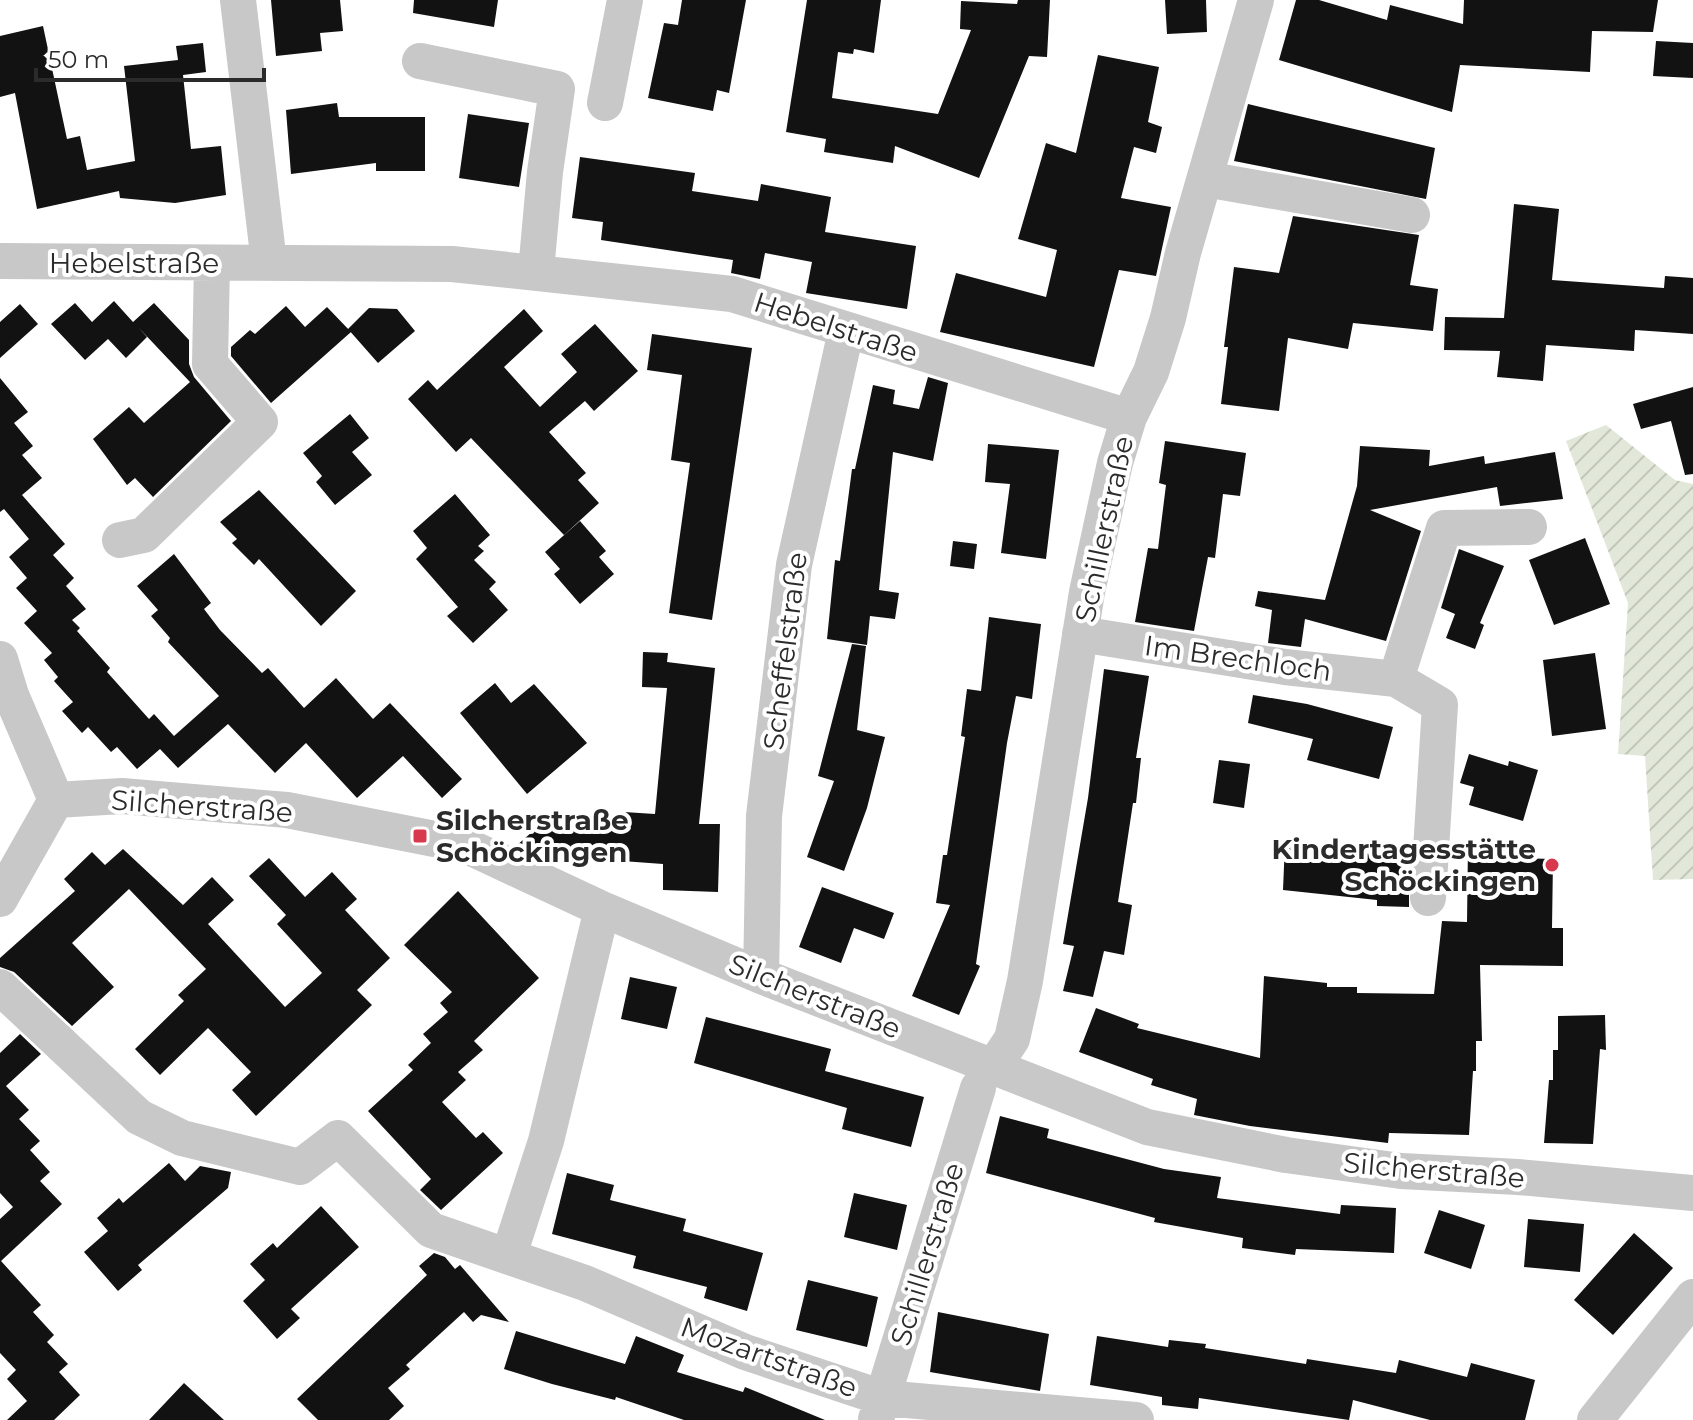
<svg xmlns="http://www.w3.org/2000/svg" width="1693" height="1420" viewBox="0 0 1693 1420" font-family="Montserrat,sans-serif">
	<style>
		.garden { fill: url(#garden-furrows) }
		.building { fill: #121212 }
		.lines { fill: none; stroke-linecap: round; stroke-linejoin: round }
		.street { stroke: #c8c8c8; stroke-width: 36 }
		.poi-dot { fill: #d7394d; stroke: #fff; stroke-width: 3 }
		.labels { text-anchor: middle; stroke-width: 8; stroke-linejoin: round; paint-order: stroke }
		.street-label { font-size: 28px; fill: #2b2b2b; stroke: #fff }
		.poi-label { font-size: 28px; font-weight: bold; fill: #2b2b2b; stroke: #fff; text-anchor: start }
	</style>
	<defs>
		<pattern id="garden-furrows" width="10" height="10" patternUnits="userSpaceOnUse" patternTransform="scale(2)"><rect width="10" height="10" fill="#e2e8d9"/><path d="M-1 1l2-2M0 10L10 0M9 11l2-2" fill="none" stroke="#c2c7ba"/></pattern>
	</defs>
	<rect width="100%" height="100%" fill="#fff"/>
	<!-- garden -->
	<path class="garden" d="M1606,425L1675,480L1693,484V879L1653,880L1645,756L1618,754L1628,603L1566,441Z"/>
	<!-- building -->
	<path class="building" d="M271,0H340L343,31L320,33L322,51L276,56Z
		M414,0H498L494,27L413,13Z
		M682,0H746L729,93L717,90L713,111L648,98L664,23L678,25Z
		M807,0H881L874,53L854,49L853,54L838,52L832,98L938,114L971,30L960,29L961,1L1017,4L1018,0H1050L1047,57L1029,56L979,178L895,146L893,163L824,152L826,139L786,132Z
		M1165,0H1206L1207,32L1167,34Z
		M1296,0H1319L1387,20L1390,5L1463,24L1464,0H1658L1653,32L1592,31L1590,72L1460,65L1452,112L1279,60Z
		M43,26L67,139L80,136L87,170L135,161L124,66L178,60L176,46L203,43L206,72L183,75L191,149L221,146L226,195L175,203L120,198L119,191L37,209L15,93L0,97V36Z
		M1656,41L1693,43V78L1653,76Z
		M1098,55L1159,67L1148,122L1162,127L1156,153L1134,147L1121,198L1171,207L1156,276L1119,270L1094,367L940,332L956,273L1046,297L1057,250L1018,239L1046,143L1076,153Z
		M337,103L339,117H425V171H376V163L291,174L286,110Z
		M1248,104L1435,148L1426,199L1234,161Z
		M468,114L529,123L519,187L459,178Z
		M580,157L695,173L692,191L758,201L761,184L831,197L825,232L916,246L907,309L806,293L812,262L765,253L760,279L731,273L733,260L601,240L603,222L572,218Z
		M1514,204L1559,209L1552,280L1664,288L1665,276L1693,278V334L1635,330L1634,351L1546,345L1543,381L1497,377L1500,351L1444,350L1445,317L1504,318Z
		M1293,216L1419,235L1410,285L1438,289L1433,331L1353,323L1348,349L1288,338L1279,411L1221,404L1228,347H1224L1234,267L1279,273Z
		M114,301L133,322L154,303L189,340V364L194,377L231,421L153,497L135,478L127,485L93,439L129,407L144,423L190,382L138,327L147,337L126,358L108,339L85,360L51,324L75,303L92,322Z
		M20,304L38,324L0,358V322Z
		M286,306L305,327L327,307L351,332L271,403L231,356V347L250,330L255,334Z
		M369,308L397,309L415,331L378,363L348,329Z
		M524,309L543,331L504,367L540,407L577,372L561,354L595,324L638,371L594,411L585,401L549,432L586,473L578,480L599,503L564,535L471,438L456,452L408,399L428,380L437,390Z
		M652,334L752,348L712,620L669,613L690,463L671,460L682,375L647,370Z
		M928,377L948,383L933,461L893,452L879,590L899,593L895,619L870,616L867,645L827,639L835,560L840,561L852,469H855L873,385L895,390L893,404L919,409Z
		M0,378L28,412L14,423L33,446L22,455L42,478L22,495L65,544L53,555L74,578L66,586L86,609L72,620L80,628L77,631L110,668L107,672L149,719L154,714L174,736L219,696L168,642L170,638L151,616L158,610L137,586L174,554L211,603L204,609L220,630L262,673L268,668L304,708L336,678L373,719L390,703L462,779L442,798L403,756L357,798L306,743L275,773L228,724L178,768L160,749L137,769L117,747L111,752L88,727L82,733L62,711L73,702L54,681L58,677L44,660L52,653L24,623L37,611L16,588L27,578L9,557L29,539L4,509L0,512Z
		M1693,387V474L1685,475L1671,421L1641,429L1633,404Z
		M350,414L369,438L352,452L372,475L335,505L316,482L322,476L303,453Z
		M1165,441L1246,453L1240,496L1223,494L1215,558L1208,557L1194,631L1135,622L1148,548L1158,549L1166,485L1159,483Z
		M988,444L1059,450L1046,559L1001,553L1010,484L985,482Z
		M1360,446L1430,450L1429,466L1484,456L1485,464L1555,452L1563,499L1500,506L1497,487L1370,510L1421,531L1386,641L1305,619L1301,647L1268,643L1272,610L1255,606L1258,591L1325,600L1357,486Z
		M259,490L356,591L321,626L259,559L254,565L232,543L237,539L220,522Z
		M455,494L490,535L478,546L484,551L474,560L496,582L489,589L508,610L473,643L447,616L458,607L416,559L427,548L413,531Z
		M580,521L606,551L599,557L614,574L580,604L554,574L560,569L545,552Z
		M1585,538L1610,604L1554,625L1529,560Z
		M953,541L977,544L974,569L950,566Z
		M1459,549L1504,566L1480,623L1484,625L1475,649L1446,638L1455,614L1441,608Z
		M989,617L1041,624L1032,699L1016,696L1007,743L976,964L980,966L959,1015L912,996L950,905L936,903L943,855H947L965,737L961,736L967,689L981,691Z
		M852,644L866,646L857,730L885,737L867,808L844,871L807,857L834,781L818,776Z
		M643,652L668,653L667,662L715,668L699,824H720L718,892L663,890V864L622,861V853L516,846L548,818L624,822V812L655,814L667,688L642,687Z
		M1595,653L1606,729L1552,736L1543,660Z
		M1104,669L1149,676L1136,758H1141L1136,803H1133L1118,902L1132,905L1124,955L1104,951L1093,997L1063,991L1074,946L1063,944L1088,798Z
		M495,683L511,703L534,684L587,743L527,794L460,713Z
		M1253,695L1307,704L1393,727L1379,779L1307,760L1313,739L1248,723Z
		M1469,754L1508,766L1509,761L1538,770L1523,821L1469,805L1474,787L1460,783Z
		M1219,760L1250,764L1244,808L1213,803Z
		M1285,842L1316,843L1315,848L1348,849V853L1378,854V859L1409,860V907L1377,906V900L1283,890Z
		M1516,844L1512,858L1553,859L1552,928H1563V966L1480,965L1482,1041H1476V1071H1473L1469,1135L1389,1133L1388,1143L1250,1126L1194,1115L1197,1099L1151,1085L1153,1079L1079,1052L1096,1008L1139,1024L1137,1028L1260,1058L1264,976L1327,983V987H1357V993L1434,994L1442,921L1467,922L1468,845Z
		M123,849L183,905L212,877L234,900L208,924L285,1007L322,973L277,924L286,915L249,876L269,858L305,897L332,872L357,899L345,910L390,958L357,990L372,1005L256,1116L232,1090L251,1072L208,1028L160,1075L135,1049L184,1001L178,995L206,969L129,889L72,943L114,987L72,1026L14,972L0,967V958L75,891L64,879L92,852L105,865Z
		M822,887L894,913L884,939L854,928L841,963L799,947Z
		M458,891L539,978L474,1041L483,1050L458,1072L466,1080L442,1102L476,1138L483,1132L503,1153L441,1210L420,1190L431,1179L368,1111L413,1070L408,1065L431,1043L423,1034L448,1012L440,1003L452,992L404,945Z
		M630,977L677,987L667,1029L621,1019Z
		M1605,1015L1606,1050L1600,1049L1593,1144L1544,1143L1549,1080H1553V1050H1558V1016Z
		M706,1017L831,1049L825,1071L924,1097L911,1147L842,1129L847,1108L694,1063Z
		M20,1034L41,1054L6,1086L29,1110L19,1119L40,1141L30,1150L50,1172L40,1181L62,1204L1,1261L41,1305L33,1312L54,1335L47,1342L68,1364L59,1372L80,1395L54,1420H7L27,1401L7,1379L16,1370L0,1353V1219L13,1207L0,1193V1053Z
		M1000,1116L1049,1129L1047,1138L1164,1169L1221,1177L1217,1198L1340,1214L1341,1205L1396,1208L1394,1253L1296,1249L1295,1255L1242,1248L1243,1238L1154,1222L1155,1218L986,1173Z
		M169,1163L185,1181L200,1166L231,1172L228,1188L138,1265L142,1270L118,1291L84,1252L108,1231L97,1218L119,1198L123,1203Z
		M567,1173L614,1185L610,1200L686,1219L683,1231L763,1253L747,1311L704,1298L707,1287L633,1268L636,1256L552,1234Z
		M854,1193L907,1205L897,1250L844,1237Z
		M321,1206L359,1247L291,1309L300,1318L277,1339L243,1301L265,1280L250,1264L273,1243L277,1248Z
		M1439,1210L1485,1225L1471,1269L1424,1253Z
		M1528,1219L1584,1224L1580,1272L1524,1267Z
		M1634,1233L1673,1268L1613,1335L1574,1300Z
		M434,1253L445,1257L455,1269L460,1265L509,1322L481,1315L473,1322L464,1312L406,1365L410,1369L388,1388L404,1406L389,1420H318L297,1399L427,1275L419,1266Z
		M808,1280L878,1297L867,1347L796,1330Z
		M938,1312L1049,1334L1040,1391L930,1372Z
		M516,1331L625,1364L636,1336L684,1355L677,1372L743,1392L745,1387L825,1420H684L616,1397L615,1400L552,1384L504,1369Z
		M1097,1336L1168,1347L1169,1340L1206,1344L1205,1348L1306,1364L1307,1359L1396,1373L1399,1360L1467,1377L1471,1363L1535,1380L1525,1420H1430L1353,1400L1349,1420L1199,1398L1198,1409L1162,1405V1397L1090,1385Z
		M184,1383L224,1420H149Z"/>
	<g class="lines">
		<!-- street -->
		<path class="street" d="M238,0L269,263
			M420,61L557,89L545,172L536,271
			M605,103L625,0
			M1205,179L1412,215
			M0,261L452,264L732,294L1129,417
			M120,540L144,535L260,422L210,364L212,264
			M1080,634L1285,667L1396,679L1444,528L1529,527
			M0,659L11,695L56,800
			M1396,679L1440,705L1428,898
			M56,800L122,796L287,810L465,845L602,909L761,976L1147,1127L1286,1155L1401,1171L1518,1177L1693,1193
			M0,899L56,800
			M761,976L764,816L794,565L846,331
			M0,987L139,1117L182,1138L300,1167L338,1138L431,1230L585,1283L745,1352L883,1398L1136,1420
			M994,1066L1012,1039L1025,981L1087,592L1115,463L1129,417L1151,372L1168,318L1183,253L1256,0
			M509,1255L546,1141L602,909
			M876,1419L978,1088
			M1595,1420L1693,1297"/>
	</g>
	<!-- markers -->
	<g class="poi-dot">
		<rect x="412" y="828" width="16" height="16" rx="4"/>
		<circle cx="1552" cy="865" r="8"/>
	</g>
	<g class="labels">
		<!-- street labels -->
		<g class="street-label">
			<text x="134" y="273">Hebelstraße</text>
			<text transform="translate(836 327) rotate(18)" y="10">Hebelstraße</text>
			<text transform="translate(1104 529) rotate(-78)" y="10">Schillerstraße</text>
			<text transform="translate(785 651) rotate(-83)" y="10">Scheffelstraße</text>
			<text transform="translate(1238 658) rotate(8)" y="10">Im Brechloch</text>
			<text transform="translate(202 806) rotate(4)" y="10">Silcherstraße</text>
			<text transform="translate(815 996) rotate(22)" y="10">Silcherstraße</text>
			<text transform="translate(1434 1170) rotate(5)" y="10">Silcherstraße</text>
			<text transform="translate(927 1254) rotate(-73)" y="10">Schillerstraße</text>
			<text transform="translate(769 1357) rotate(20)" y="10">Mozartstraße</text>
		</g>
		<!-- poi labels -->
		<g class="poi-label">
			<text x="436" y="830">Silcherstraße<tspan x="436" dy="32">Schöckingen</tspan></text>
			<text x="1536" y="859" text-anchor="end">Kindertagesstätte<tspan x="1536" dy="32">Schöckingen</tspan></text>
		</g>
	</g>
	<!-- scale -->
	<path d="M36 68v12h228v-12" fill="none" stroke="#2b2b2b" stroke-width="4"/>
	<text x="48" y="68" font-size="24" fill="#2b2b2b" stroke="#ffffff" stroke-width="6" paint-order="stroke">50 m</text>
</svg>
